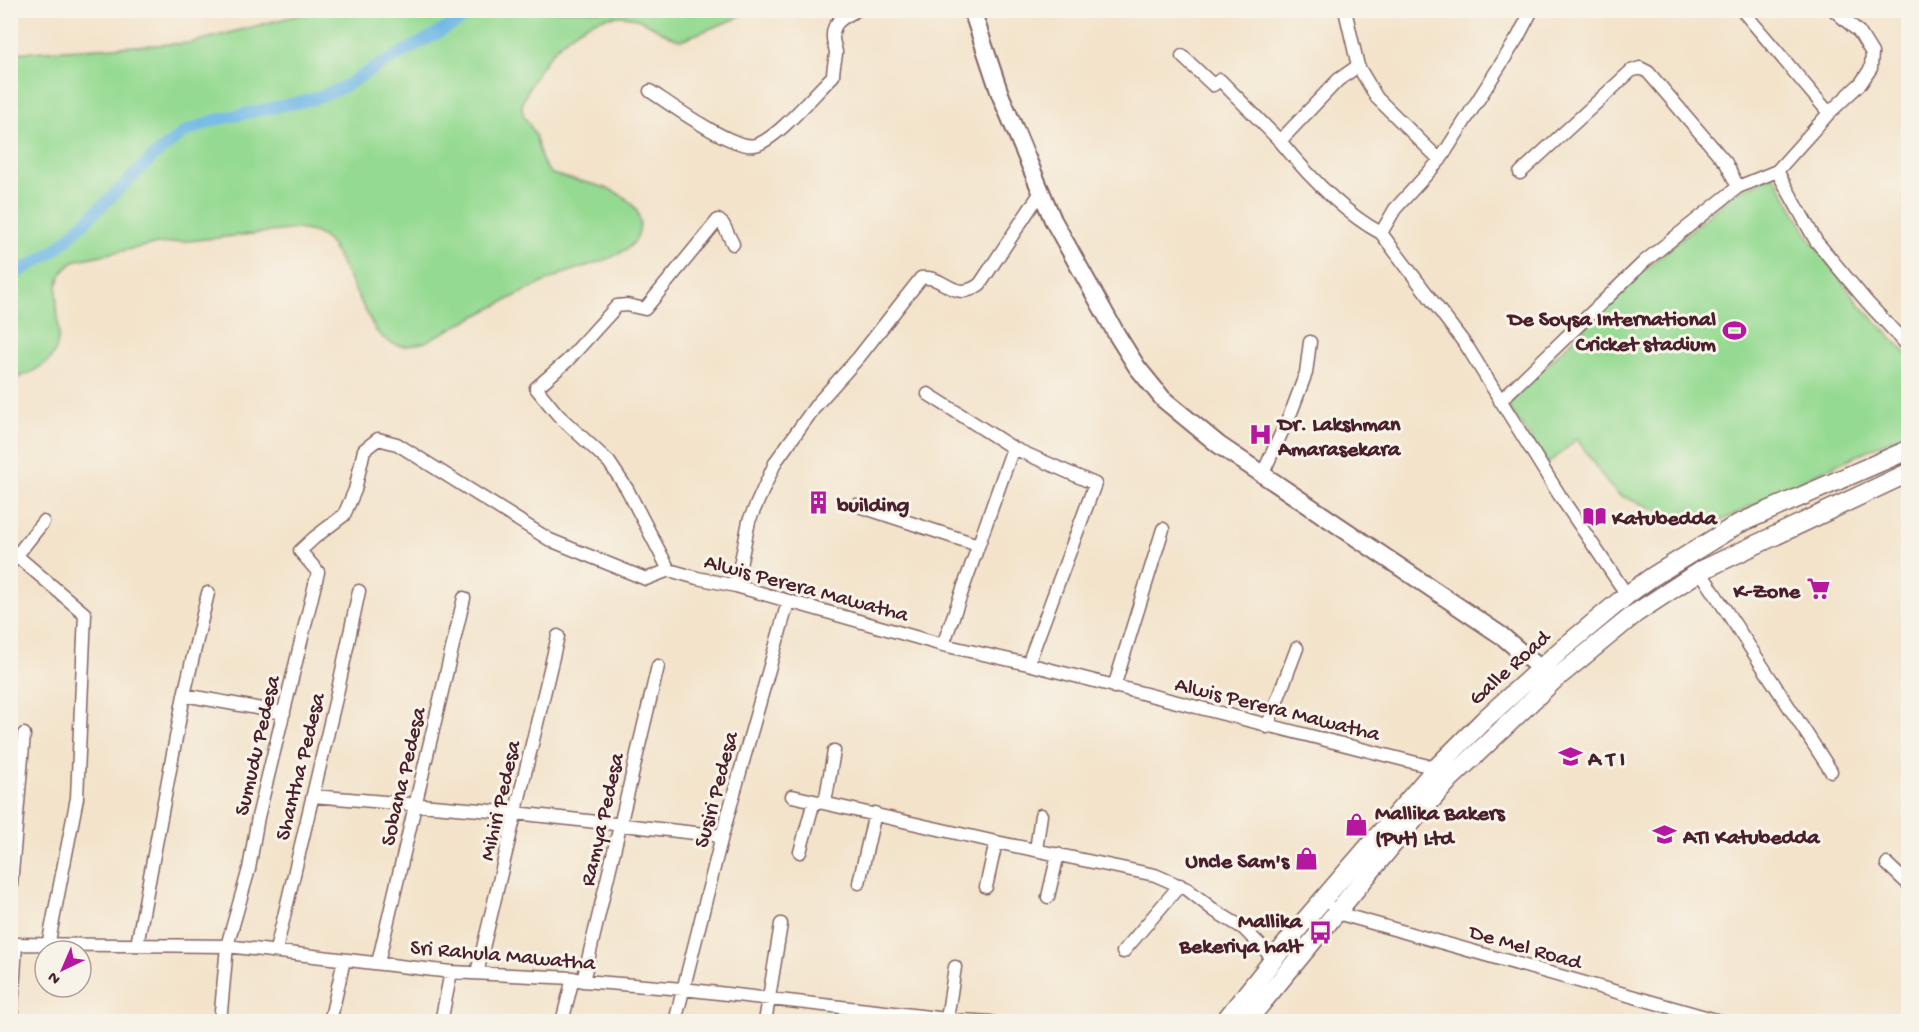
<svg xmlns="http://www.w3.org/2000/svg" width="1919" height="1032" viewBox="0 0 1919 1032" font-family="'Gochi Hand',sans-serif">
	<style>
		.green { fill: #95da92; stroke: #707c5e; stroke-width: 1.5 }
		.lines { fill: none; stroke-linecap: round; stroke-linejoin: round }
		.canal { stroke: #6eb7e6; stroke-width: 12 }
		.minor-casing { stroke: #856463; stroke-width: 15 }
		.major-casing { stroke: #856463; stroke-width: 20 }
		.highway-casing { stroke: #856463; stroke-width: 21 }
		.minor { stroke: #fff; stroke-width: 12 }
		.major { stroke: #fff; stroke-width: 16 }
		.highway { stroke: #fff; stroke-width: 18 }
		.labels { text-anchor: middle; stroke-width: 6; stroke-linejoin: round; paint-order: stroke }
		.poi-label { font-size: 22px; font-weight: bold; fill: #4a1f2b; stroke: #f7f3e8; text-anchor: start }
		.street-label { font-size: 22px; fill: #4a1f2b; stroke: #f7f3e8 }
	</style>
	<rect width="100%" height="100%" fill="#f7f3e8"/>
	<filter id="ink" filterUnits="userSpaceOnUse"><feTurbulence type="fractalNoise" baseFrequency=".0167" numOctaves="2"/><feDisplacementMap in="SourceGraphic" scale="12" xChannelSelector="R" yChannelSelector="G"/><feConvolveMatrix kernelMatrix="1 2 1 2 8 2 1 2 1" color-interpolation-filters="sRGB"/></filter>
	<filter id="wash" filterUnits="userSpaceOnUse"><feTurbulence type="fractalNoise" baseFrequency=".008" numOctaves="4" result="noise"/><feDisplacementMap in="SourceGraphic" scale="24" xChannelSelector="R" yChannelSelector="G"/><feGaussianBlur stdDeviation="1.35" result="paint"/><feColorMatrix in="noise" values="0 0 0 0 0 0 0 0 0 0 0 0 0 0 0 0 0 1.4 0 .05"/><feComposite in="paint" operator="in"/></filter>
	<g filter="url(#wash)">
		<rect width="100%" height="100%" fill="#f3e3ca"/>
		<!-- green -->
		<path class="green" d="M318,10L746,11L735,19L681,40C660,35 646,17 623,16C582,15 548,50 531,84C528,91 523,98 522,105C521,118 533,126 536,138C540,153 540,164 552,174C579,183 618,184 635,208C642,218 641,232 634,242C620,260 580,266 560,275C514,295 469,320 425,342C403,349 392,348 376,331L332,246C322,233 313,231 297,229L151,245L77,260C36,282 73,328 51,358C41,369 24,375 11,381V53L190,43Z
			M1774,175L1812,242L1859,304L1908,355V432L1818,473L1717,523L1670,515L1619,495L1608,484L1577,439L1548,464L1507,404L1641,273L1734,193Z"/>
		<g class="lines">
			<!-- canal -->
			<path class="canal" d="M10,277L51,253L63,243L155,155L183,133L215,120L314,99L344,87L364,74L479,10"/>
		</g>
	</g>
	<g filter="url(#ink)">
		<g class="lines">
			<defs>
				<path id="minor" d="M1345,10L1358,66L1377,98L1440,160
					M1742,10L1829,113
					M1182,56L1213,85L1220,80L1280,141
					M1358,66L1338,80L1280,141C1307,174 1343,213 1381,233L1468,348L1560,496L1627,595
					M650,91C670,104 733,150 755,145C777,140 816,92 833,76C833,66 836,59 836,52C835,47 833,42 833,37C832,21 845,17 857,10
					M1777,171L1816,241L1867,302L1908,346
					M1520,173L1631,71L1640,68L1648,72L1726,163L1738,187
					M1381,233L1395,209L1440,160L1518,37L1532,10
					M733,244L723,224L718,220L645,309L627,305L617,306L567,361L536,388L558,415L609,462L627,489L669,570L697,578L736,586L943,645L1028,664L1436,768
					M928,394L1013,448L1095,484L1028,664
					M1500,401L1645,261L1738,187L1777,171L1829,113L1861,83L1871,68L1872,53L1859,32L1834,10
					M1263,473L1292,410L1306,373L1310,342
					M856,505L978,545
					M17,556L85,614L77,798L48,946
					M10,564L43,522
					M1700,571L1831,771
					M736,586L749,521L776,461L817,404L859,357L921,278C944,274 954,304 980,284L1041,192
					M943,645L1013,448
					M1114,687L1163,529
					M184,695L284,713
					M1267,727L1297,648
					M313,796L516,813L722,836
					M792,796L996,842L1155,875L1187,889L1215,911L1243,928L1274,959
					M825,803L834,751
					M1036,850L1041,815
					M800,852L814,801
					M1887,864L1908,884
					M859,883L875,813
					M986,887L996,842
					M10,896L24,734
					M1048,897L1058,854
					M1333,908L1337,913L1723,1022
					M10,944L227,946L451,972L573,978L583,981L683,989L947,1019L991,1022
					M137,945L184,695L208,593
					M276,950L337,694L359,591
					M1123,952L1180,885
					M378,963L464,598
					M477,973L558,636
					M583,981L658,666
					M947,1019L955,967
					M11,1022L16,945
					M220,1022L227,946L249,869L258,817L318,572L300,551L314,538L344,515L355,490L364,450L378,439L397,444L550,540L646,579L669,570
					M330,1022L344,960
					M441,1022L451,972
					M562,1022L573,978
					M675,1022L722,836L788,602
					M765,1022L781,924"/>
				<path id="major" d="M972,10L1000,94L1053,220L1117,335L1137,367L1163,399L1219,445L1502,636L1549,676"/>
				<path id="highway" d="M1224,1022L1301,925L1436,768L1485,719L1561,650L1627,595L1652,577L1738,524L1908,450
					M1246,1022L1403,832L1450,779L1553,681L1636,613L1700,571L1908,473"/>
			</defs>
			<!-- minor casing -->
			<use href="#minor" class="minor-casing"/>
			<!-- major casing -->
			<use href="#major" class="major-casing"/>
			<!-- highway casing -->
			<use href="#highway" class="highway-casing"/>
			<!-- minor -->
			<use href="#minor" class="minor"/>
			<!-- major -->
			<use href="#major" class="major"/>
			<!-- highway -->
			<use href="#highway" class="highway"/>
		</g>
	</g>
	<!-- icons -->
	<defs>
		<symbol id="stadium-bare" viewBox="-9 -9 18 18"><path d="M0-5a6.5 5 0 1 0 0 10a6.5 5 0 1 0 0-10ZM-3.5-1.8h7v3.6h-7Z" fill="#b5179e" stroke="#f7f3e8" stroke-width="2.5" paint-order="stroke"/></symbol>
		<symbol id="hospital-bare" viewBox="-9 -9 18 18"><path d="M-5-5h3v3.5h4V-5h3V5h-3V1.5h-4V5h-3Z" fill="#b5179e" stroke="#f7f3e8" stroke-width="2.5" paint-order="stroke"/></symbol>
		<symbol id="building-bare" viewBox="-9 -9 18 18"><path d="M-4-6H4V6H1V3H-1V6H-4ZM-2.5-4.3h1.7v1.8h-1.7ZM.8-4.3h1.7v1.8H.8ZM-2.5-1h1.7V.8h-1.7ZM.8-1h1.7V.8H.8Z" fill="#b5179e" stroke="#f7f3e8" stroke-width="2.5" paint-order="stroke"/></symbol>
		<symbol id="library-bare" viewBox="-9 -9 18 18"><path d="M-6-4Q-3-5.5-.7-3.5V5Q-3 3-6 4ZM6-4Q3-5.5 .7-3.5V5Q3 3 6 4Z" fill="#b5179e" stroke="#f7f3e8" stroke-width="2.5" paint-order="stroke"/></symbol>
		<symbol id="supermarket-bare" viewBox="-9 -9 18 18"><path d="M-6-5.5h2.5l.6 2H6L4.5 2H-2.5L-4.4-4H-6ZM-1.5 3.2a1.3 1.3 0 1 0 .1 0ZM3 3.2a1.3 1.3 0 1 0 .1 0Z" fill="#b5179e" stroke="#f7f3e8" stroke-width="2.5" paint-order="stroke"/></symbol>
		<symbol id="school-bare" viewBox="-9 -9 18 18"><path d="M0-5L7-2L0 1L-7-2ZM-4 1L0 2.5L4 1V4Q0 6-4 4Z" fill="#b5179e" stroke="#f7f3e8" stroke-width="2.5" paint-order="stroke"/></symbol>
		<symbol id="shop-bare" viewBox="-9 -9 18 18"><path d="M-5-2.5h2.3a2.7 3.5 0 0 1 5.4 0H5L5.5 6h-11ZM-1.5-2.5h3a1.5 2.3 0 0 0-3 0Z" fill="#b5179e" stroke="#f7f3e8" stroke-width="2.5" paint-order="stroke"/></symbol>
		<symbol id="university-bare" viewBox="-9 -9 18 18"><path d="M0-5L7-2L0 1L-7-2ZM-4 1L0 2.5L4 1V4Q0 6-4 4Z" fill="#b5179e" stroke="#f7f3e8" stroke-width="2.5" paint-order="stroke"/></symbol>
		<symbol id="bus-bare" viewBox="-9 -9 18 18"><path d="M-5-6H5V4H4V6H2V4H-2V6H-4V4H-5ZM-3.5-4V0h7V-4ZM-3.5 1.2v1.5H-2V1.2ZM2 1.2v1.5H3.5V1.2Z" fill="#b5179e" stroke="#f7f3e8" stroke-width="2.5" paint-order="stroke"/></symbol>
	</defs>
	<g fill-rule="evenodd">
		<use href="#stadium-bare" x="1718" y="314" width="33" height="33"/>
		<use href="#hospital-bare" x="1244" y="418" width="33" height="33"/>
		<use href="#building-bare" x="802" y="486" width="33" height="33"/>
		<use href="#library-bare" x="1578" y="500" width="33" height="33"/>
		<use href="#supermarket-bare" x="1802" y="572" width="33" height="33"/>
		<use href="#school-bare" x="1554" y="740" width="33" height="33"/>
		<use href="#shop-bare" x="1340" y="808" width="33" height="33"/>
		<use href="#university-bare" x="1648" y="818" width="33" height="33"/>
		<use href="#shop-bare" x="1290" y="842" width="33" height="33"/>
		<use href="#bus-bare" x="1304" y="916" width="33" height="33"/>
	</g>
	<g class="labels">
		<!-- poi labels -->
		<g class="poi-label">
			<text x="1716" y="325" text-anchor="end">De Soysa International<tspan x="1716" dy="25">Cricket stadium</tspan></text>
			<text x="1278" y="430">Dr. Lakshman<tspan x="1278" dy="25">Amarasekara</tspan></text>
			<text x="837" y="511">building</text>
			<text x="1612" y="524">Katubedda</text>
			<text x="1800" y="597" text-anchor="end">K-Zone</text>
			<text x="1588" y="765">A T I</text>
			<text x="1375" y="819">Mallika Bakers<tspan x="1375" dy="25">(Pvt) Ltd</tspan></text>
			<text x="1683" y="843">ATI Katubedda</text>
			<text x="1289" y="867" text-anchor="end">Uncle Sam's</text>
			<text x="1302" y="927" text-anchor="end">Mallika<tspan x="1302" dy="25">Bekeriya halt</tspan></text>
		</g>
		<!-- street labels -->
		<g class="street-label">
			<text transform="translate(807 586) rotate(15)" y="8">Alwis Perera Mawatha</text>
			<text transform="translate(1508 666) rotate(-42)" y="8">Galle Road</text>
			<text transform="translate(1278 707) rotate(14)" y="8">Alwis Perera Mawatha</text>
			<text transform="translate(255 745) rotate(-77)" y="8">Sumudu Pedesa</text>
			<text transform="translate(298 766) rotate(-76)" y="8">Shantha Pedesa</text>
			<text transform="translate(401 776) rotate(-77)" y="8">Sobana Pedesa</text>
			<text transform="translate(714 789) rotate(-75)" y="8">Susiri Pedesa</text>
			<text transform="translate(498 800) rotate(-77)" y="8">Mihiri Pedesa</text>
			<text transform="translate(600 819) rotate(-77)" y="8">Ramya Pedesa</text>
			<text transform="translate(1526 945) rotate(16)" y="8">De Mel Road</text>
			<text transform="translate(503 953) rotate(5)" y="8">Sri Rahula Mawatha</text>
		</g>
	</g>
	<!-- margin -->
	<rect width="1919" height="1032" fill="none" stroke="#f7f3e8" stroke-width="36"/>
	<!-- north arrow -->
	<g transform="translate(63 969) rotate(224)"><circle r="28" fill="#f7f3e8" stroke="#b29e9c" stroke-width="1.5"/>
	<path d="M0-4.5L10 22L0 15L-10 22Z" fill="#b5179e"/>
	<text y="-9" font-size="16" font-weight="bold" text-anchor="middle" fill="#4a1f2b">N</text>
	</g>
</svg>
